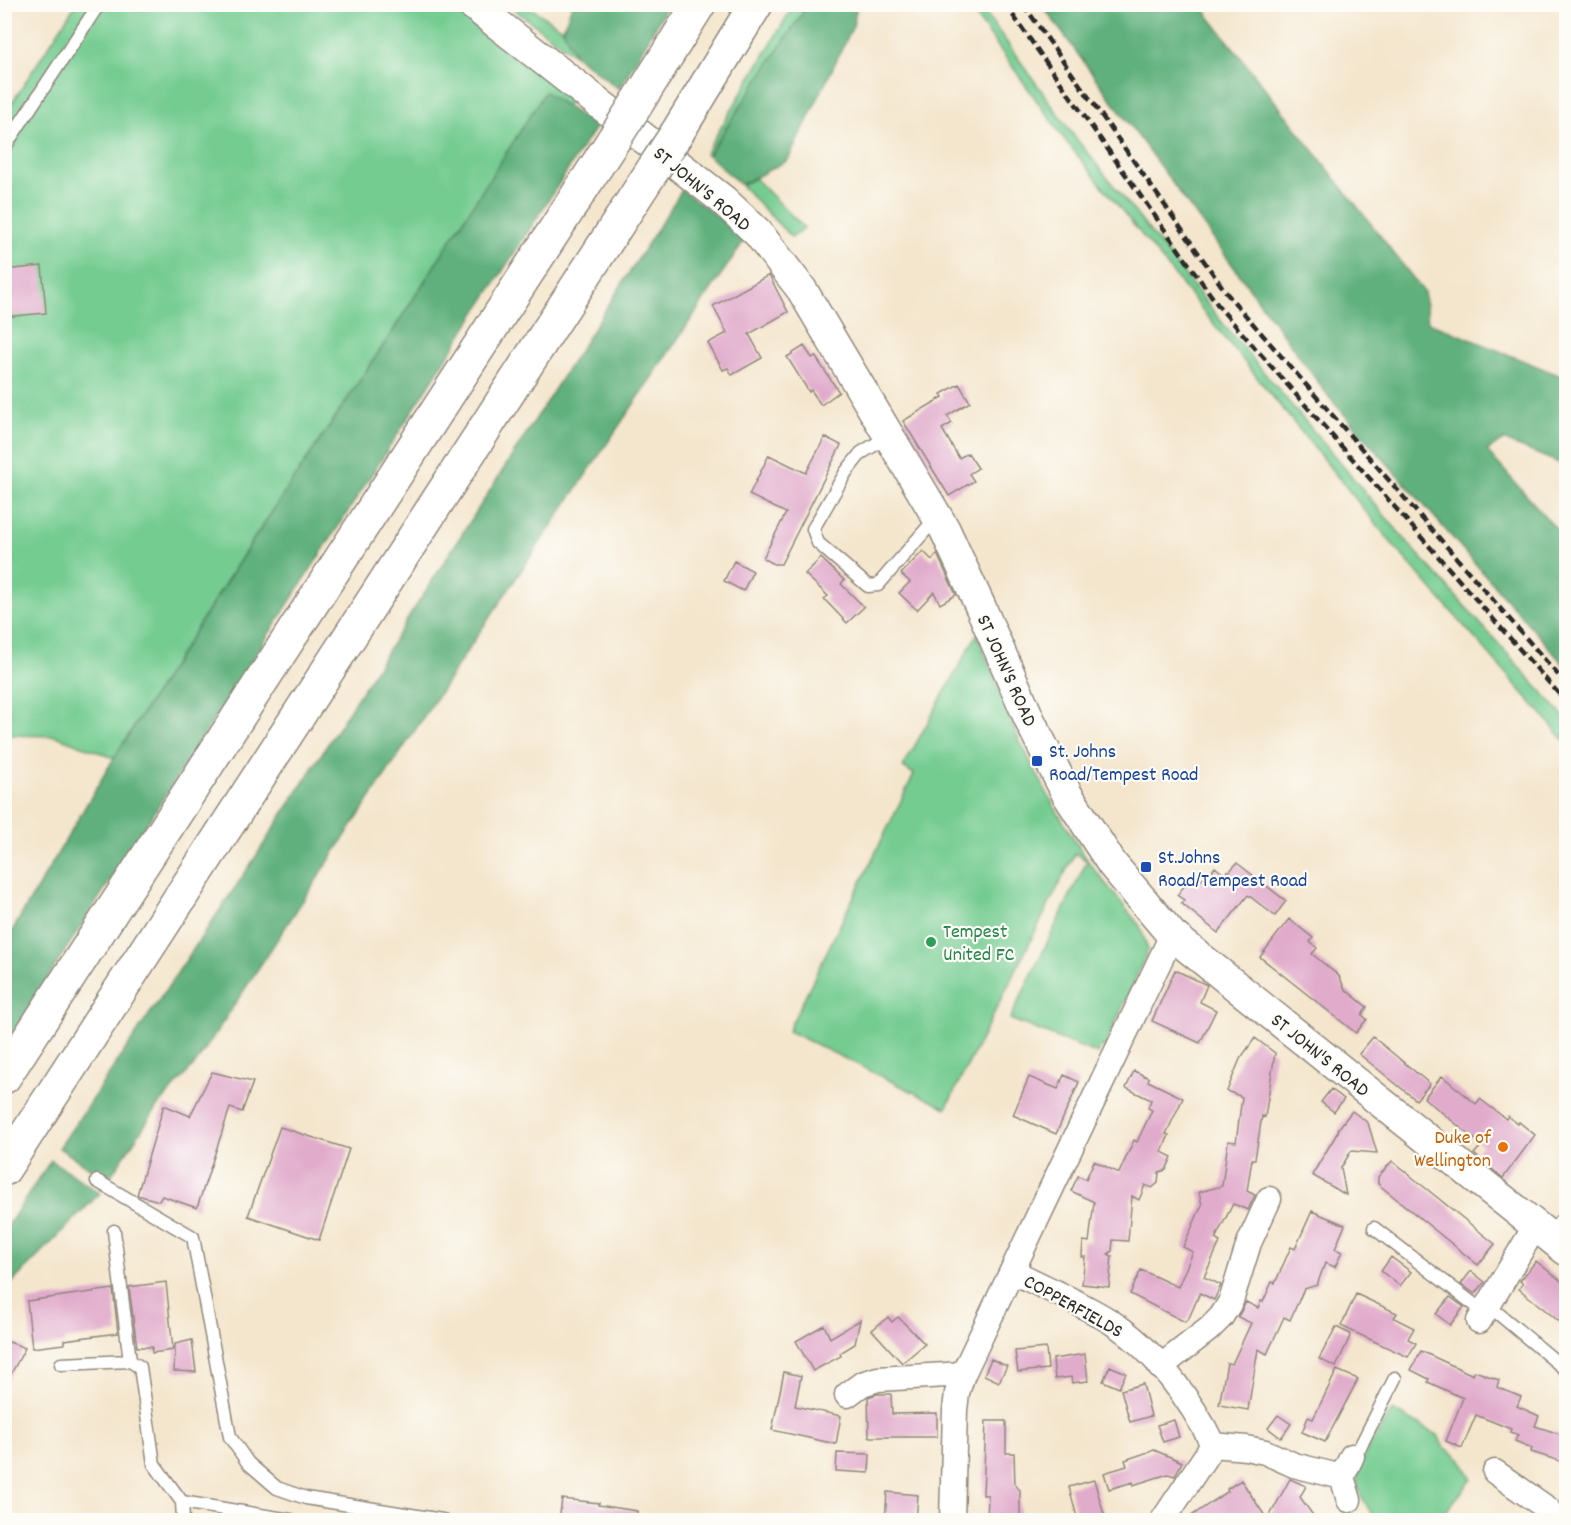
<svg xmlns="http://www.w3.org/2000/svg" width="1571" height="1525" viewBox="0 0 1571 1525" font-family="Dekko,sans-serif">
	<style>
		.green { fill: #74cc91; stroke: #507c5e; stroke-width: 1.5 }
		.forest { fill: #5fb07b; stroke: #456e53; stroke-width: 1.5 }
		.building { fill: #e1accc }
		.lines { fill: none; stroke-linecap: round; stroke-linejoin: round }
		.service-casing { stroke: #90887c; stroke-width: 15 }
		.minor-casing { stroke: #90887c; stroke-width: 27 }
		.tertiary-casing { stroke: #90887c; stroke-width: 33 }
		.motorway-casing { stroke: #90887c; stroke-width: 36 }
		.service { stroke: #fff; stroke-width: 12 }
		.minor { stroke: #fff; stroke-width: 24 }
		.tertiary { stroke: #fff; stroke-width: 30 }
		.motorway { stroke: #fff; stroke-width: 33 }
		.rail { stroke: #2b2b2b; stroke-width: 4.5; stroke-dasharray: 9 4.5; stroke-linecap: butt }
		.motorway-bridge-casing { stroke: #90887c; stroke-width: 36; stroke-linecap: butt }
		.motorway-bridge { stroke: #fff; stroke-width: 33 }
		.transit-dot { fill: #1a4fb4; stroke: #fdfcf7; stroke-width: 2 }
		.leisure-dot { fill: #2e9e5b; stroke: #fdfcf7; stroke-width: 2 }
		.food-dot { fill: #e8710a; stroke: #fdfcf7; stroke-width: 2 }
		.labels { text-anchor: middle; stroke-width: 4.5; stroke-linejoin: round; paint-order: stroke }
		.street-label { font-size: 20px; fill: #2b2b2b; stroke: #fdfcf7 }
		.transit-label { font-size: 20px; fill: #164399; stroke: #fdfcf7; text-anchor: start }
		.leisure-label { font-size: 20px; fill: #27864d; stroke: #fdfcf7; text-anchor: start }
		.food-label { font-size: 20px; fill: #c56008; stroke: #fdfcf7; text-anchor: end }
	</style>
	<rect width="100%" height="100%" fill="#fdfcf7"/>
	<filter id="ink" filterUnits="userSpaceOnUse"><feTurbulence type="fractalNoise" baseFrequency=".0167" numOctaves="2"/><feDisplacementMap in="SourceGraphic" scale="12" xChannelSelector="R" yChannelSelector="G"/><feConvolveMatrix kernelMatrix="1 2 1 2 8 2 1 2 1" color-interpolation-filters="sRGB"/></filter>
	<filter id="wash" filterUnits="userSpaceOnUse"><feTurbulence type="fractalNoise" baseFrequency=".008" numOctaves="4" result="noise"/><feDisplacementMap in="SourceGraphic" scale="24" xChannelSelector="R" yChannelSelector="G"/><feGaussianBlur stdDeviation="1.35" result="paint"/><feColorMatrix in="noise" values="0 0 0 0 0 0 0 0 0 0 0 0 0 0 0 0 0 1.4 0 .05"/><feComposite in="paint" operator="in"/></filter>
	<g filter="url(#wash)">
		<rect width="100%" height="100%" fill="#f4e6cd"/>
		<!-- green -->
		<path class="green" d="M76,4L452,5L573,96L566,106L545,93L389,337L251,543L114,758L56,736L5,735L4,115Z
			M508,5H526L563,29L575,55Z
			M794,5H808L708,155L705,154Z
			M968,5H980L1071,132L1229,331L1401,535L1566,719V742L1393,545L1225,338L1065,140Z
			M755,178L804,228L791,237L741,185Z
			M977,634L1017,736L1055,808L1087,860L1140,926L1148,950L1104,1048L1100,1047L1098,1054L1010,1019L1087,861L1075,853L946,1108L788,1031L914,774L903,767Z
			M1392,1410L1438,1435L1443,1446L1460,1458L1472,1479L1439,1520H1374C1371,1510 1363,1501 1359,1491C1350,1466 1380,1431 1392,1410Z"/>
		<!-- forest -->
		<path class="forest" d="M572,5H668L619,89L575,55L563,29Z
			M808,5H857L853,26L788,160L741,185L708,155Z
			M1042,5H1200L1424,292L1428,322L1566,378V466L1503,440L1487,451L1566,540V667L1329,397Z
			M545,92L596,126L5,1044V943L114,758L251,543L389,337Z
			M682,190L746,238L477,636L196,1063L157,1107L108,1180L59,1148L251,864Z
			M51,1160L100,1193L5,1290V1230Z"/>
		<g id="blocks">
			<!-- building -->
			<path class="building" d="M42,266L46,313L4,317V270Z
				M769,275L788,312L749,334L762,358L732,375L728,368L723,370L708,343L727,333L713,306Z
				M804,346L812,358L815,356L839,392L821,405L811,390L809,392L787,357Z
				M959,384L970,402L947,416L952,423L942,429L959,458L968,453L978,468L969,474L974,481L949,496L903,421L943,397L941,394Z
				M825,437L841,445L781,564H774L763,558L786,513L749,495L769,455L806,473Z
				M923,551L932,560L937,554L956,595L940,604L934,592L917,610L899,593L910,582L901,574Z
				M821,558L844,580L841,584L864,607L847,623L824,599L828,596L805,574Z
				M734,561L753,571L743,591L724,581Z
				M1237,863L1286,901L1275,916L1248,895L1218,933L1181,903L1184,900L1177,895L1194,874L1201,880L1204,877L1206,879L1215,867L1225,875L1228,871L1229,872Z
				M1289,919L1313,938L1310,942L1317,948L1312,954L1339,976L1345,989L1367,1007L1362,1015L1367,1019L1356,1033L1260,957Z
				M1175,970L1207,985L1200,1002L1216,1010L1200,1043L1152,1021Z
				M1373,1037L1430,1084L1416,1100L1359,1054Z
				M1255,1038L1275,1053L1265,1117L1262,1116L1255,1159H1252L1247,1191L1255,1195L1248,1210L1233,1204L1215,1239L1220,1242L1204,1277L1221,1285L1214,1300L1200,1293L1188,1320H1186L1185,1322L1130,1294L1141,1270L1178,1287L1193,1252L1183,1247L1202,1205L1199,1192L1222,1186L1228,1141L1236,1142L1242,1097L1227,1091L1240,1059Z
				M1134,1071L1149,1078L1148,1081L1183,1098L1166,1134L1169,1135L1162,1152L1172,1157L1166,1170L1159,1172L1158,1183L1152,1188L1145,1185L1139,1200L1132,1196L1128,1241L1113,1240L1112,1251L1108,1254L1112,1256L1109,1287L1082,1284L1085,1257H1082L1083,1241L1089,1242L1094,1202L1071,1191L1078,1176L1086,1179L1094,1161L1119,1173L1134,1140L1137,1142L1152,1110L1148,1108L1151,1100L1126,1088Z
				M212,1072L253,1082L242,1112L230,1108L197,1208L162,1196L159,1201L137,1195L164,1105L190,1116Z
				M1064,1075L1079,1082L1056,1134L1013,1115L1029,1077L1058,1089Z
				M1442,1076L1476,1104L1480,1099L1506,1119L1508,1116L1518,1124L1519,1122L1535,1135L1503,1178L1474,1154L1482,1145L1424,1098Z
				M1331,1089L1344,1099L1334,1112L1321,1102Z
				M1352,1111L1368,1123L1377,1153L1351,1151L1341,1168L1346,1195L1312,1175L1339,1130L1338,1129Z
				M280,1127L349,1149L319,1240L248,1216Z
				M1392,1161L1495,1244L1478,1265L1378,1184V1177Z
				M1312,1211L1345,1225L1335,1249L1342,1252L1335,1267L1325,1263L1317,1285L1304,1289L1290,1320L1284,1317L1267,1354L1258,1349L1248,1410L1219,1405L1227,1363L1232,1364L1251,1323L1238,1317L1246,1302L1258,1308L1261,1301L1263,1302L1272,1282L1275,1283L1291,1247L1295,1249Z
				M1391,1257L1411,1272L1400,1286L1381,1271Z
				M1536,1261L1566,1285V1327L1519,1289L1523,1284L1520,1281Z
				M1471,1271L1485,1282L1475,1294L1461,1284Z
				M166,1282L173,1350L152,1353V1347H137L129,1287Z
				M113,1289L118,1333L64,1340V1344L32,1348L27,1301Z
				M1356,1294L1397,1313L1394,1318L1414,1328L1408,1339L1416,1343L1408,1357L1341,1326Z
				M1450,1297L1464,1307L1450,1325L1436,1314Z
				M888,1317L892,1322L898,1317L925,1344L902,1363L872,1330Z
				M860,1320L855,1344L840,1353L841,1356L813,1371L796,1341L824,1325L830,1338Z
				M1336,1327L1351,1334L1336,1367L1319,1359Z
				M4,1340L25,1348L4,1387Z
				M192,1340L196,1372L174,1371L175,1344Z
				M1046,1348L1048,1369L1018,1372L1015,1351Z
				M1421,1351L1473,1375L1475,1371L1499,1380L1497,1387L1521,1397L1517,1406L1539,1416L1535,1426L1566,1436V1463L1531,1452L1532,1448L1515,1441L1518,1435L1510,1432L1511,1429L1476,1415L1462,1448L1446,1441L1463,1398L1428,1382L1429,1379L1411,1370Z
				M1085,1354L1088,1381L1072,1383L1071,1377L1055,1379L1053,1359Z
				M991,1359L1007,1366L999,1382L984,1375Z
				M1110,1366L1126,1373L1119,1388L1103,1381Z
				M1337,1370L1358,1379L1325,1442L1302,1432L1308,1417L1313,1419Z
				M784,1372L801,1376L795,1406L841,1416L836,1444L772,1430Z
				M1143,1384L1151,1416L1130,1422L1121,1390Z
				M877,1394H891L892,1414L937,1413V1437H869L868,1397Z
				M1278,1415L1291,1424L1281,1438L1268,1428Z
				M1174,1420L1179,1437L1163,1442L1157,1425Z
				M986,1421H1006V1453H1014L1015,1485L1020,1490V1521H987L988,1495H983Z
				M1154,1450L1182,1462L1175,1476L1168,1474L1133,1485V1482L1109,1489L1104,1473L1127,1466L1125,1460Z
				M837,1453L870,1454L869,1473L836,1471Z
				M1290,1479L1306,1486L1300,1497L1317,1521H1267Z
				M1094,1480L1106,1521H1078L1069,1487Z
				M1241,1480L1267,1519L1242,1514L1232,1521H1228L1224,1514L1214,1521H1184L1228,1491L1227,1489Z
				M887,1492L918,1495L916,1521H885Z
				M562,1499L599,1503L598,1505L637,1511L636,1521H559Z"/>
		</g>
	</g>
	<g filter="url(#ink)">
		<use href="#blocks" fill-opacity="0" stroke="#90887c" stroke-width="1.5"/>
		<g class="lines">
			<defs>
				<path id="service" d="M4,148L99,4
					M889,436L861,453L846,472L813,529L818,543L868,586L878,585L936,518
					M97,1181L193,1237L230,1437L248,1463L277,1488L306,1498L442,1520
					M1374,1228L1484,1312
					M114,1231L130,1361
					M1549,1236L1566,1214
					M1488,1305L1566,1370
					M61,1364L130,1361L140,1367L154,1464L182,1502L183,1520
					M1352,1456L1360,1447L1395,1378
					M182,1502L291,1520"/>
				<path id="minor" d="M1012,1271C1045,1288 1080,1302 1111,1322C1153,1348 1192,1401 1213,1445L1246,1448L1265,1452L1294,1465L1342,1477
					M1479,1321L1536,1225
					M1160,1367L1209,1329L1221,1317L1231,1301L1249,1243L1269,1199
					M847,1395L862,1384L878,1379L963,1374
					M1495,1472L1548,1509L1558,1520
					M1349,1500L1342,1477L1352,1456
					M952,1520L955,1410L957,1393L963,1374L1172,935
					M1163,1520L1213,1445"/>
				<path id="tertiary" d="M472,4L723,200L758,233L802,290L945,530L981,608L1031,723L1067,794L1112,864L1172,935L1566,1250"/>
				<path id="motorway" d="M637,103L699,4
					M677,133L756,4
					M4,1077L614,139
					M4,1169L654,168"/>
			</defs>
			<!-- service casing -->
			<use href="#service" class="service-casing"/>
			<!-- minor casing -->
			<use href="#minor" class="minor-casing"/>
			<!-- tertiary casing -->
			<use href="#tertiary" class="tertiary-casing"/>
			<!-- motorway casing -->
			<use href="#motorway" class="motorway-casing"/>
			<!-- service -->
			<use href="#service" class="service"/>
			<!-- minor -->
			<use href="#minor" class="minor"/>
			<!-- tertiary -->
			<use href="#tertiary" class="tertiary"/>
			<!-- motorway -->
			<use href="#motorway" class="motorway"/>
			<!-- rail -->
			<path class="rail" d="M1005,4L1220,308L1566,702
				M1023,4L1228,295L1566,684"/>
			<defs>
				<path id="motorway-bridge" d="M614,139L637,103
					M654,168L677,133"/>
			</defs>
			<!-- motorway-bridge casing -->
			<use href="#motorway-bridge" class="motorway-bridge-casing"/>
			<!-- motorway-bridge -->
			<use href="#motorway-bridge" class="motorway-bridge"/>
		</g>
	</g>
	<!-- markers -->
	<g class="transit-dot">
		<rect x="1031" y="755" width="12" height="12" rx="3"/>
		<rect x="1140" y="861" width="12" height="12" rx="3"/>
	</g>
	<circle class="leisure-dot" cx="931" cy="942" r="6"/>
	<circle class="food-dot" cx="1503" cy="1147" r="6"/>
	<g class="labels">
		<!-- street labels -->
		<g class="street-label">
			<text transform="translate(703 188) rotate(40)" y="7">ST JOHN'S ROAD</text>
			<text transform="translate(1008 670) rotate(66)" y="7">ST JOHN'S ROAD</text>
			<text transform="translate(1321 1054) rotate(39)" y="7">ST JOHN'S ROAD</text>
			<text transform="translate(1074 1305) rotate(29)" y="7">COPPERFIELDS</text>
		</g>
		<!-- transit labels -->
		<g class="transit-label">
			<text x="1049" y="757">St. Johns<tspan x="1049" dy="23">Road/Tempest Road</tspan></text>
			<text x="1158" y="863">St.Johns<tspan x="1158" dy="23">Road/Tempest Road</tspan></text>
		</g>
		<!-- leisure labels -->
		<g class="leisure-label">
			<text x="943" y="937">Tempest<tspan x="943" dy="23">United FC</tspan></text>
		</g>
		<!-- food labels -->
		<g class="food-label">
			<text x="1491" y="1143">Duke of<tspan x="1491" dy="23">Wellington</tspan></text>
		</g>
	</g>
	<!-- margin -->
	<rect width="1571" height="1525" fill="none" stroke="#fdfcf7" stroke-width="24"/>
</svg>
